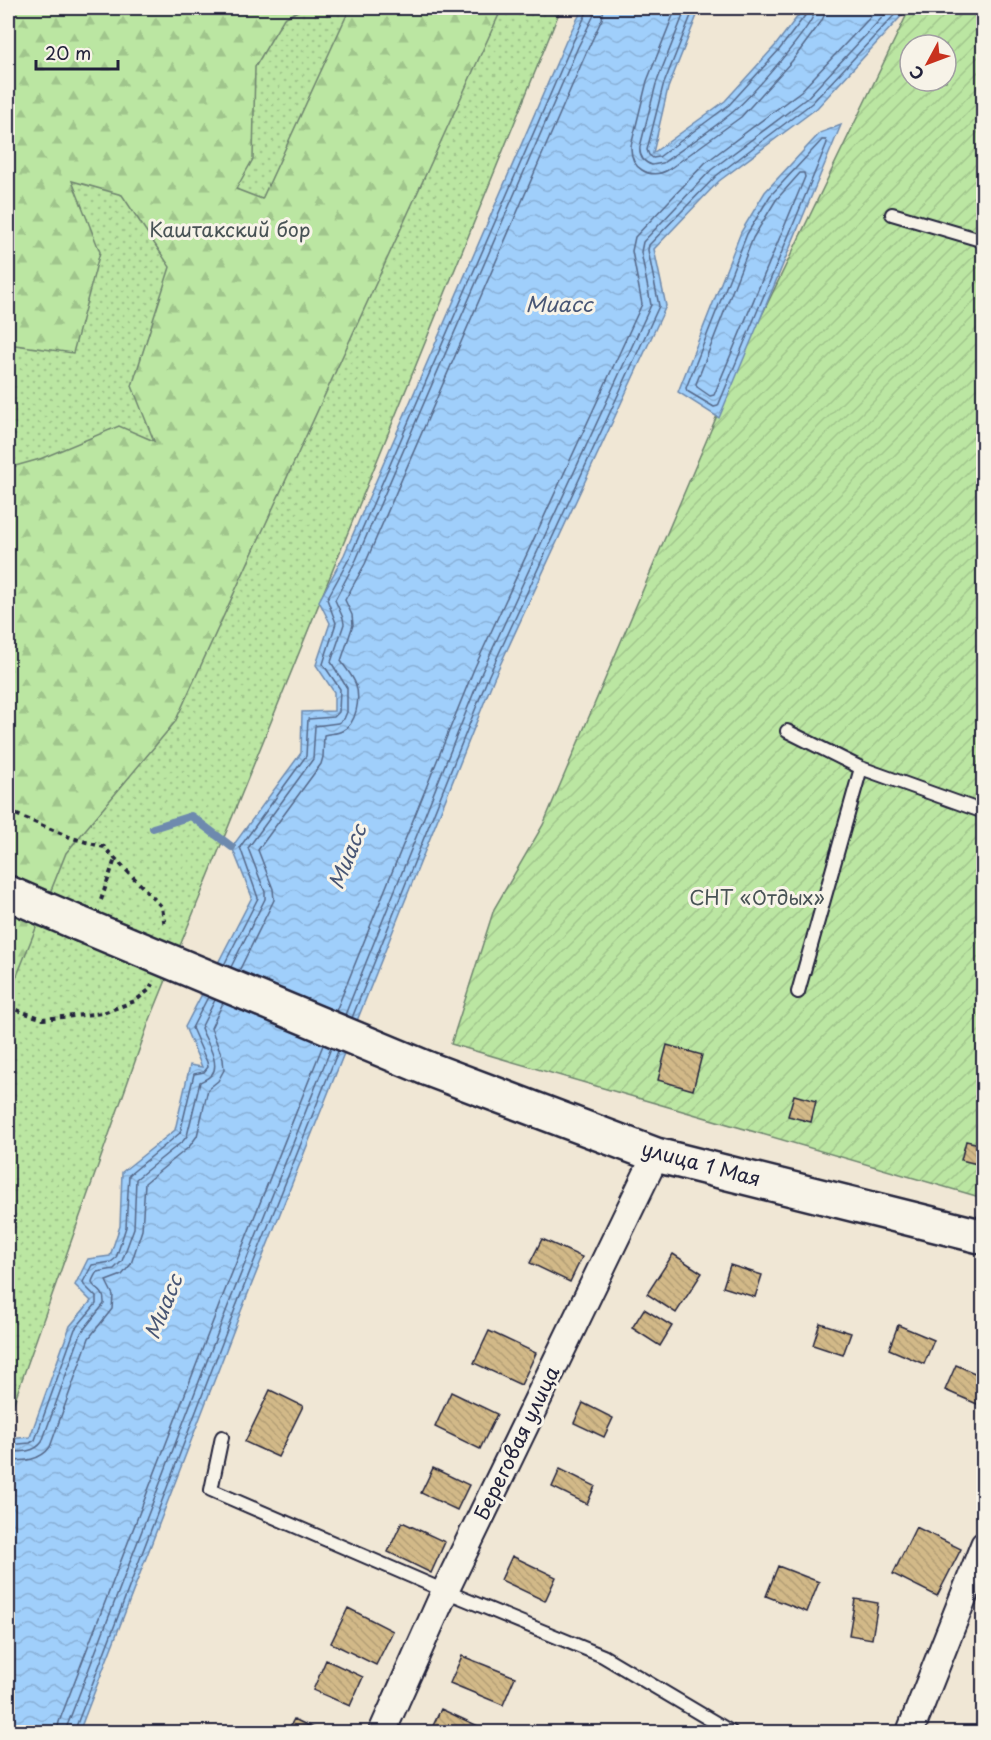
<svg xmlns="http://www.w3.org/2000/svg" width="991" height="1740" viewBox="0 0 991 1740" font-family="'Playpen Sans',sans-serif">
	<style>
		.grass { fill: url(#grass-dots); stroke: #6e846e; stroke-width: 1.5 }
		.forest { fill: url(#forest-firs); stroke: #6e846e; stroke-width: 1.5 }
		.garden { fill: url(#garden-furrows); stroke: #6e846e; stroke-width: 1.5; fill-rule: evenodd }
		.water { fill: url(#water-waves); stroke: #6e8aae; stroke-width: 1.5 }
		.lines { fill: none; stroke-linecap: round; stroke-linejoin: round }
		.shore { stroke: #546788; stroke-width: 1.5 }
		.stream { stroke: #6e8aae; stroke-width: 8 }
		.building { fill: url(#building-back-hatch); stroke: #22223b; stroke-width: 1.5 }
		.service-casing { stroke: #22223b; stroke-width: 16 }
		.minor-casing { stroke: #22223b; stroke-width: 30 }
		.secondary-casing { stroke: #22223b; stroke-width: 38 }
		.path { stroke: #22223b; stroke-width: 4; stroke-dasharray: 4.5 4.5; stroke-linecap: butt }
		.service { stroke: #f7f3e8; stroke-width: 12 }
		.minor { stroke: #f7f3e8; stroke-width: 26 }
		.secondary { stroke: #f7f3e8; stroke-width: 33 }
		.secondary-bridge-casing { stroke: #22223b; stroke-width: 38; stroke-linecap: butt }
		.secondary-bridge { stroke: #f7f3e8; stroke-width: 33 }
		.labels { text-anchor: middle; stroke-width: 6; stroke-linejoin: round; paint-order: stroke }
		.park-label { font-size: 20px; fill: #485355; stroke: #f7f3e8 }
		.street-label { font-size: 20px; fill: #22223b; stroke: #f7f3e8 }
		.water-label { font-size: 21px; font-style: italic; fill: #485675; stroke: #f7f3e8 }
	</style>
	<defs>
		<pattern id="grass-dots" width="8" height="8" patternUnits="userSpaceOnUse" patternTransform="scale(1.5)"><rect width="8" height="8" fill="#bbe6a2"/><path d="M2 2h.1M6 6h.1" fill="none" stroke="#a0c58c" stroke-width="1.8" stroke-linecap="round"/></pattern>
		<pattern id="forest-firs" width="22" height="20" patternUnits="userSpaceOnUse" patternTransform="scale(1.5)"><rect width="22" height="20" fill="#bbe6a2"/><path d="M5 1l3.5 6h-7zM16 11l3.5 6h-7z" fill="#a0c58c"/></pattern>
		<pattern id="garden-furrows" width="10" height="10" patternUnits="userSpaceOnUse" patternTransform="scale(1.5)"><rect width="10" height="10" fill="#bbe6a2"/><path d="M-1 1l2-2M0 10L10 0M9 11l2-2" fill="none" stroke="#a0c58c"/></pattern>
		<pattern id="water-waves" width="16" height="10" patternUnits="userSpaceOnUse" patternTransform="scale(1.5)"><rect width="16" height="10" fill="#a0cffb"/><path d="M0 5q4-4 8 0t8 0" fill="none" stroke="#8ab1d8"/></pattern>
		<pattern id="building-back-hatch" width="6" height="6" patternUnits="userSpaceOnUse" patternTransform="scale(1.5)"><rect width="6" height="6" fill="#d2b988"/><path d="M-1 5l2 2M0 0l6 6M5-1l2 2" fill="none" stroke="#b49f76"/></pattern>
	</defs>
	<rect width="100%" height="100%" fill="#f0e7d5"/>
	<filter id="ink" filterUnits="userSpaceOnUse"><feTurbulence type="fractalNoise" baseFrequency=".0167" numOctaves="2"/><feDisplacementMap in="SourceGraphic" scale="12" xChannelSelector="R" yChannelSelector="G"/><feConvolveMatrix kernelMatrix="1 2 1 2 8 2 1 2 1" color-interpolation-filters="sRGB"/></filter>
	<g filter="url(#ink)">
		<!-- grass -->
		<path class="grass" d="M8,8H561L149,1022L8,1419Z"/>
		<!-- forest -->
		<path class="forest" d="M8,8H304L284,18L255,67L253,159L236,189L262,199L350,8H502L175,722L66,853L8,998V468L40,459L119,426L154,441L132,386L170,267L122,195L72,181L100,252L73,353L8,344Z"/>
		<!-- garden -->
		<path class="garden" d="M910,8H983V1198L451,1044L494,909L543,825L744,352ZM910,45H946V81H910Z"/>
		<!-- water -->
		<path class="water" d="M583,8H700L668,88L653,153L725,101L775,46L804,8H907L905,12L817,108L719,181L654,249L666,306L494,678L241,1311L79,1732H8V1439L30,1437L70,1326L91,1301L75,1285L88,1259L110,1256L120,1226L122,1172L175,1130L190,1065L202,1067L185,1027L252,897L232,847L301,753L302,712L334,711V692L316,665L330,623L319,601L344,555L566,41Z
			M841,125L719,418L678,392L741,232L765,192L820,133Z"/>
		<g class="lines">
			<!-- shore -->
			<path class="shore" d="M676,8L647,81L631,146C630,168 649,180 668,170L741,117L792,61L821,22L824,16L825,8
				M686,8L656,84L640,147C639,156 643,162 652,165L663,163C686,146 712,130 734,111C750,97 815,25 816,8
				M694,8L663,86L647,150L649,155L653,158L659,157L729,105L779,50L807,13L808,8
				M822,140H826L827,143L718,406L714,407L687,391L686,388L747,234L770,196Z
				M800,173H804L805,177L714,395L710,396L697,387L696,384L753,238L776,200Z
				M224,965L258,898L240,847L306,756L308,719L334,717L339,712L340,689L323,664L336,623L327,599L350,557L572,44L587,12L588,8
				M231,967L265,899V892L248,848L313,759L315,726L338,723L344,719L347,712V688L331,662L344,624L343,618L335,600L356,560L578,47L594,15L595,8
				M239,971L274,900L273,889L258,850L321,764L323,757L324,735C330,733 337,734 342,731C357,724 360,699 356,685C353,676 346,669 341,661L353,625L352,615L345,600L365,564L587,51L602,19L604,8
				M336,1011L474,669L642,304L632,251L635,237L705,163L801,91L879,8
				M345,1015L482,672L651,305L641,252L643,242L711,170L807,98L891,8
				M352,1018L489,675L659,306L648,250L649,245L716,176L812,103L901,8
				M8,1445L30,1443L35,1440L75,1329L96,1304V1297L84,1285L83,1282L92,1265L111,1262L116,1258L126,1227L129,1175L180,1133L194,1074L204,1072L208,1067L207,1062L192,1028L208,997
				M8,1452C20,1452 34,1453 42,1442L81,1333L104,1304C105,1288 93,1290 92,1282C92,1280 96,1273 97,1272L114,1269L122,1261L134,1228L136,1179L183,1141L187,1136L200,1082C204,1080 209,1078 212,1074C221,1063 205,1039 201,1028L215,1000
				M8,1461C24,1461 40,1461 50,1447L89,1338L112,1309L113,1295L106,1281L122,1275L131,1264L142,1230L145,1183L189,1147L197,1136L208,1089L218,1081L224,1070L223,1059L211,1028L223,1003
				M57,1732L59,1722L220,1303L323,1045
				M66,1732L67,1726L228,1306L331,1048
				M74,1732L235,1309L338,1051"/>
			<!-- stream -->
			<path class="stream" d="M153,828L191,816L232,847"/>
		</g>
		<!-- building -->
		<path class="building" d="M667,1045L702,1055L693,1090L658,1080Z
			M794,1095L816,1101L811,1122L788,1116Z
			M966,1141L984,1145V1154L981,1165L961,1160Z
			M542,1239L582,1257L570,1282L530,1263Z
			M673,1254L702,1273L676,1313L647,1294Z
			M730,1265L762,1275L755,1297L723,1287Z
			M644,1309L672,1326L660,1346L632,1328Z
			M820,1323L851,1333L843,1355L813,1345Z
			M898,1325L934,1340L924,1364L889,1349Z
			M489,1331L536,1353L521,1385L474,1363Z
			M956,1365L984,1377V1407L945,1390Z
			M270,1390L303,1406L278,1457L245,1442Z
			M451,1392L497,1414L480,1449L435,1427Z
			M583,1403L613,1418L604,1437L574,1423Z
			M433,1468L469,1485L457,1510L421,1493Z
			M560,1469L595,1486L587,1504L552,1487Z
			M402,1522L445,1542L431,1573L388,1552Z
			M916,1527L961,1549L937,1596L893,1574Z
			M512,1556L556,1577L545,1601L501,1580Z
			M778,1566L819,1582L807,1612L766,1596Z
			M855,1599L878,1603L872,1639L849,1635Z
			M348,1608L393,1631L376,1665L331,1643Z
			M462,1656L515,1677L503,1705L450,1683Z
			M326,1660L363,1677L350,1706L313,1690Z
			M441,1709L491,1732H430Z
			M294,1719L322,1732H287Z"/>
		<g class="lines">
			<defs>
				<path id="service" d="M892,214L984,241
					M787,731L861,768L984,812
					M798,992L861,768
					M222,1437L211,1490L445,1591L603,1656L731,1732"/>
				<path id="minor" d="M382,1732L445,1591L656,1155
					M910,1732L984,1545"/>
				<path id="secondary" d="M8,893L80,924
					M426,1068L656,1155L984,1237"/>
			</defs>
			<!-- service casing -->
			<use href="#service" class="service-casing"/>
			<!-- minor casing -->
			<use href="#minor" class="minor-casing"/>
			<!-- secondary casing -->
			<use href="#secondary" class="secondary-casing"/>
			<!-- path -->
			<path class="path" d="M8,811L72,838L104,847L162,907L165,927
				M101,900L115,859
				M8,1007L43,1019L103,1013L135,1001L149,990L152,984"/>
			<!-- service -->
			<use href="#service" class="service"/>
			<!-- minor -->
			<use href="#minor" class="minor"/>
			<!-- secondary -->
			<use href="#secondary" class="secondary"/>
			<defs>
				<path id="secondary-bridge" d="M80,924L426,1068"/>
			</defs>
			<!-- secondary-bridge casing -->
			<use href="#secondary-bridge" class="secondary-bridge-casing"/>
			<!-- secondary-bridge -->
			<use href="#secondary-bridge" class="secondary-bridge"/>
		</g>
	</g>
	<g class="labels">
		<!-- park labels -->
		<g class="park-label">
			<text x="230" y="237">Каштакский бор</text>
			<text x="757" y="905">СНТ «Отдых»</text>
		</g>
		<!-- street labels -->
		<g class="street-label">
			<text transform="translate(701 1164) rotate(15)" y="7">улица 1 Мая</text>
			<text transform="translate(517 1443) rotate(-64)" y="7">Береговая улица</text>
		</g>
		<!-- water labels -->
		<g class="water-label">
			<text x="559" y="312">Миасс</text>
			<text transform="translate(348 857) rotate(-68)" y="7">Миасс</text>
			<text transform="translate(164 1307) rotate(-68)" y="7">Миасс</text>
		</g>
	</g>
	<!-- margin -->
	<rect width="991" height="1740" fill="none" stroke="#f7f3e8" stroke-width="30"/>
	<rect x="15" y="15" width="961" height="1710" fill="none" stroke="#22223b" stroke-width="2" filter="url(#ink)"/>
	<!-- north arrow -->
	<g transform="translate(928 63) rotate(229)"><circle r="28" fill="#f7f3e8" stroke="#a29fa3" stroke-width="1.5"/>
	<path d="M0-4.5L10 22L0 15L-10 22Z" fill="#c8321e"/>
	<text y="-9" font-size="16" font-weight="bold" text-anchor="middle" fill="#22223b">С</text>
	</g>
	<!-- scale -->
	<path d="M36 60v9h82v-9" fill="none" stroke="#22223b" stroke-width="3"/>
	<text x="45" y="60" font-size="18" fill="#22223b" stroke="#f7f3e8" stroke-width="4.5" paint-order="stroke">20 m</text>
</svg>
